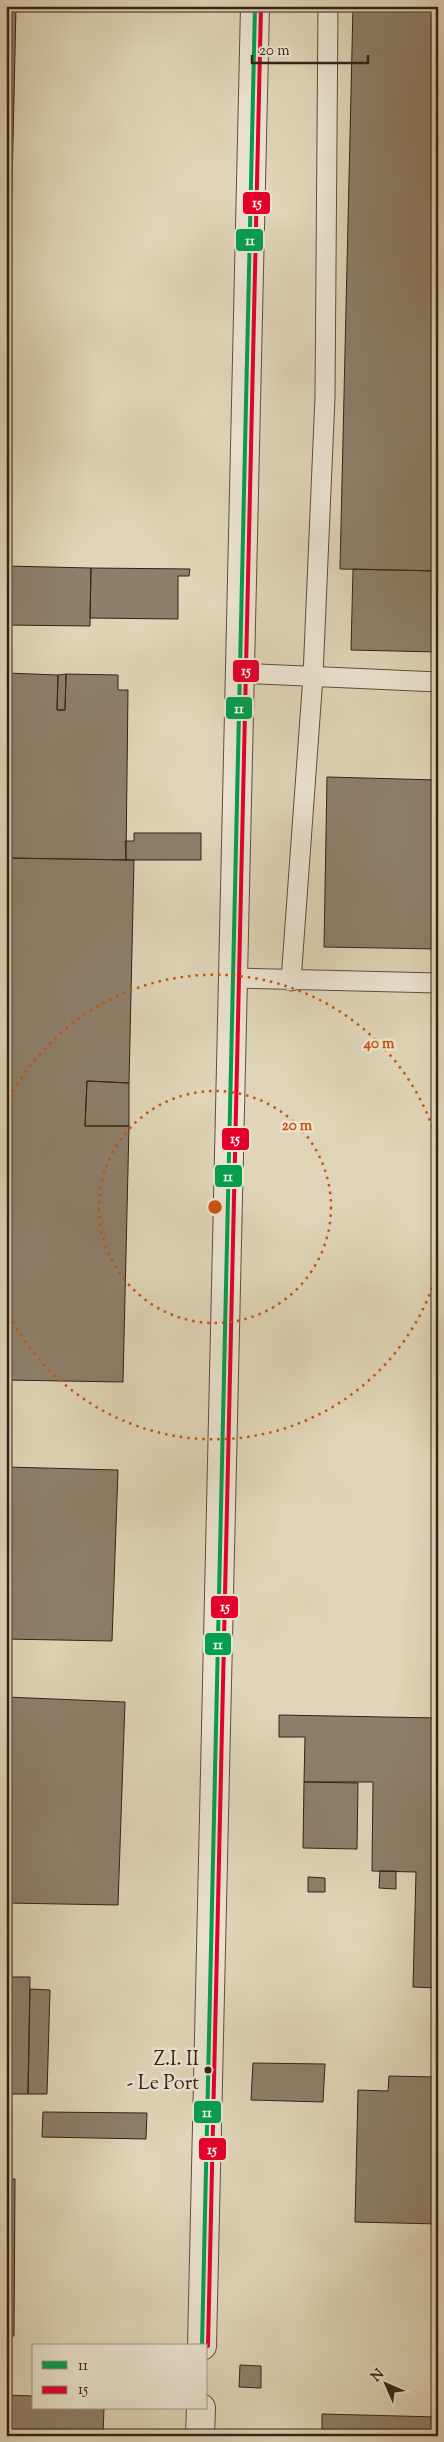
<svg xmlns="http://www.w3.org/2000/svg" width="444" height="2442" viewBox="0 0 444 2442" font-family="'Sorts Mill Goudy',serif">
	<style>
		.building { fill: #8e7f6b; stroke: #352117 }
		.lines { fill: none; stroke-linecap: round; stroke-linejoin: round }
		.service-casing { stroke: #604e3f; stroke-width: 21 }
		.tertiary-casing { stroke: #604e3f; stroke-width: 30 }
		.service { stroke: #ebe4d1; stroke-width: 19 }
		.tertiary { stroke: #ebe4d1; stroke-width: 28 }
		.bus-1-casing { stroke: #ebe4d1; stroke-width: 8 }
		.bus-2-casing { stroke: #ebe4d1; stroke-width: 8 }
		.bus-1 { stroke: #039f4e; stroke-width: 4 }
		.bus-2 { stroke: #e4002b; stroke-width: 4 }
		.ring { fill: none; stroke: #cd510e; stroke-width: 2.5; stroke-dasharray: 2.5 5 }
		.bus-dot { fill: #352117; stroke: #ebe4d1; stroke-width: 2 }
		.labels { text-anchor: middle; stroke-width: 5; stroke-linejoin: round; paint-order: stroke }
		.bus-label { font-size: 20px; fill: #352117; stroke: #ebe4d1; text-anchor: end }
		.centre { fill: #cd510e; stroke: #ebe4d1; stroke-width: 2.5 }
		.ring-label { font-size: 15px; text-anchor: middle; font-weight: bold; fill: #cd510e; stroke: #ebe4d1; stroke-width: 5; stroke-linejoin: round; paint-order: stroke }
		.line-badge { stroke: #ebe4d1; stroke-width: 2 }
		.badge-label { font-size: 14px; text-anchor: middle; font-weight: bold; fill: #fff }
	</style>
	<rect width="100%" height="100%" fill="#e0d5b8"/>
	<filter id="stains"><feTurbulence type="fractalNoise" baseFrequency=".004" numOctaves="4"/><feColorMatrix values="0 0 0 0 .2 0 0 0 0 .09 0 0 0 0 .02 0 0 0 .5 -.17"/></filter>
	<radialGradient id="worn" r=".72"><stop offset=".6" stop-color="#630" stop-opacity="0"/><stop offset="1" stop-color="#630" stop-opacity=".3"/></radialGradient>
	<!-- building -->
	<path class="building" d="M6,6H16L6,460Z
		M353,6H438V571L340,569Z
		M6,566L91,568L90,626L6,625Z
		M91,568L190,569L189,576H178V619L90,618Z
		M353,569L438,571V652L351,650Z
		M6,673L58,675L57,710H65L66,674L118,675V690H128L126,860L6,858Z
		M66,674L65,710H57L58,675Z
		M327,777L438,780V949L324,947Z
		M134,833H201V860H126L125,841H134Z
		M6,858L134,860L129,1083L87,1081L85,1126H129L123,1382L6,1380Z
		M87,1081L129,1083V1126H85Z
		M6,1467L118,1470L112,1641L6,1639Z
		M6,1697L125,1702L118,1905L6,1903Z
		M279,1715L438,1718V1988L413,1987L416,1872L372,1871L373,1782H304L305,1737H279Z
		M304,1782L358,1783L357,1849L303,1848Z
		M380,1871H396V1889L379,1888Z
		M308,1877L325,1878V1892H308Z
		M6,1977H30L28,2094H6Z
		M30,1989L50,1990L47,2094H28Z
		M253,2063L325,2064L323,2102L251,2100Z
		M389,2076L438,2077V2224L355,2222L358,2090L388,2091Z
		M43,2112L147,2113L146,2139L42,2137Z
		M6,2179H15L14,2336H6Z
		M240,2365L261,2366V2388L239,2387Z
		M6,2395L34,2396V2408H104L103,2436H6Z
		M322,2414L438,2417V2436H322Z"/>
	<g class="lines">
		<defs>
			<path id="service" d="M240,673L438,682
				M233,978L438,983
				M291,981L313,676L325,397L328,6"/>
			<path id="tertiary" d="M202,2346L255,6
				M200,2436L201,2408"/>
		</defs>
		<!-- service casing -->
		<use href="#service" class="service-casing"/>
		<!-- tertiary casing -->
		<use href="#tertiary" class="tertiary-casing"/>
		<!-- service -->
		<use href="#service" class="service"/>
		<!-- tertiary -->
		<use href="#tertiary" class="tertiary"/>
		<defs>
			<path id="bus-1" d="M202,2346L255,6"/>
			<path id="bus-2" d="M208,2346L261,6"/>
		</defs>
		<!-- bus-1 casing -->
		<use href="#bus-1" class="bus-1-casing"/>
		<!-- bus-2 casing -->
		<use href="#bus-2" class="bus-2-casing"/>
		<!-- bus-1 -->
		<use href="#bus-1" class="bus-1"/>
		<!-- bus-2 -->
		<use href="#bus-2" class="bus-2"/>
	</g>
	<!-- distance rings -->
	<g class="ring">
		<circle cx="215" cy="1207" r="116"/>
		<path d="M437 1273A232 232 0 0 1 6 1309M6 1105A232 232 0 0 1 437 1141"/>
	</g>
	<!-- markers -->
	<circle class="bus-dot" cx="208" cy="2070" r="4.5"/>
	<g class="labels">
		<!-- bus labels -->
		<g class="bus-label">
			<text x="199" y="2065">Z.I. II<tspan x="199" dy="24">- Le Port</tspan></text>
		</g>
	</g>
	<circle cx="215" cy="1207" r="8" class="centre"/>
	<g class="ring-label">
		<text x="379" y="1048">40 m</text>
		<text x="297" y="1130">20 m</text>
	</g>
	<g class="line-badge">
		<rect x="242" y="191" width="29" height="24" rx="5" fill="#e4002b"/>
		<rect x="235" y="228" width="29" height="24" rx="5" fill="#039f4e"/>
		<rect x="232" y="659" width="28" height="24" rx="5" fill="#e4002b"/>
		<rect x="225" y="696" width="28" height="24" rx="5" fill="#039f4e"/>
		<rect x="221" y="1127" width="29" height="24" rx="5" fill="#e4002b"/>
		<rect x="214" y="1164" width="29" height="24" rx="5" fill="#039f4e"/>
		<rect x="210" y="1595" width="29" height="24" rx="5" fill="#e4002b"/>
		<rect x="204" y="1632" width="28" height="24" rx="5" fill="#039f4e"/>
		<rect x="193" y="2100" width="29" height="24" rx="5" fill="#039f4e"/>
		<rect x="198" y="2137" width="29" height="24" rx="5" fill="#e4002b"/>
	</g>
	<g class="badge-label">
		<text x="257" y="207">15</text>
		<text x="250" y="245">11</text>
		<text x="246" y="675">15</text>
		<text x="239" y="713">11</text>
		<text x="235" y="1143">15</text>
		<text x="228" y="1181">11</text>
		<text x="225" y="1611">15</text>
		<text x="218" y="1649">11</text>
		<text x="207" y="2117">11</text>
		<text x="212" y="2154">15</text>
	</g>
	<!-- margin -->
	<rect width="444" height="2442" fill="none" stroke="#e0d5b8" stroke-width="25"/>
	<rect x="8" y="8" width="429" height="2427" fill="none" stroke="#352117" stroke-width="2.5"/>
	<rect x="12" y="12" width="419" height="2417" fill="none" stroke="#352117"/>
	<!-- legend -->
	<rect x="32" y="2344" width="175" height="65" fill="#ebe4d1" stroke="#a29687"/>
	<rect x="42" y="2361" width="25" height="8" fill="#039f4e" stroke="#a29687"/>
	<text x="78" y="2370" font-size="15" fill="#352117">11</text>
	<rect x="42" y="2386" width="25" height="8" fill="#e4002b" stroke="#a29687"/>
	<text x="78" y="2394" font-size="15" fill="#352117">15</text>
	<!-- north arrow -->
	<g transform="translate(386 2384) rotate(315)" stroke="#ebe4d1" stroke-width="4" paint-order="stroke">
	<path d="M0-4L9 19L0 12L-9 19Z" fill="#352117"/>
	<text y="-8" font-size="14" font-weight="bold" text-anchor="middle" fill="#352117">N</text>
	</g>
	<!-- scale -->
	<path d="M252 55v8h116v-8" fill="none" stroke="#352117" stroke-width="2.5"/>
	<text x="259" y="55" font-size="15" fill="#352117" stroke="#ebe4d1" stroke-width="4" paint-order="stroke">20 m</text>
	<rect width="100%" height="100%" filter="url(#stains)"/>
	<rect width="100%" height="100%" fill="url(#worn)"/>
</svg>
